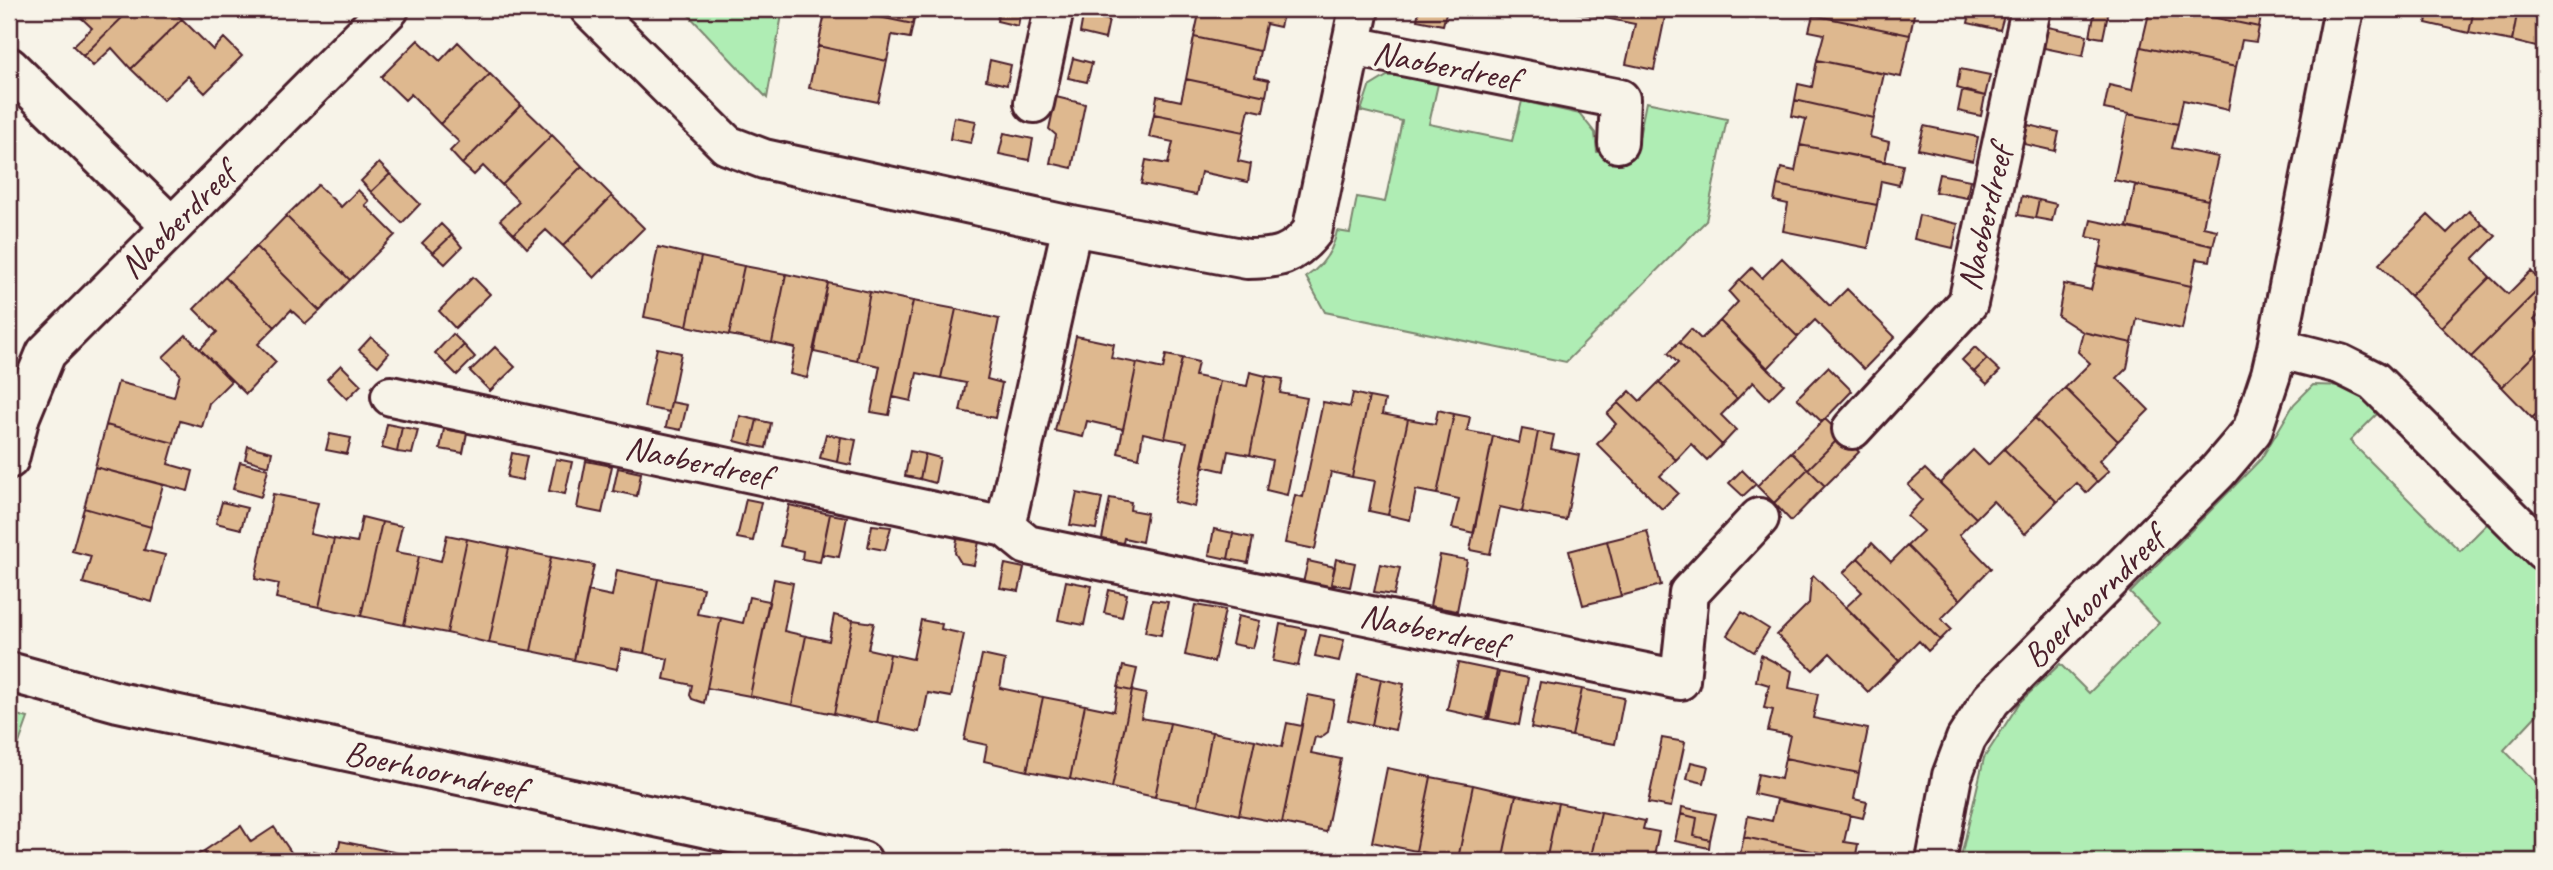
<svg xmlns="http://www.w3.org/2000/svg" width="2553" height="870" viewBox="0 0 2553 870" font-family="Caveat,sans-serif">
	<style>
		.green { fill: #afedb4; stroke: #7c8670; stroke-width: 2 }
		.building { fill: #deb88f; stroke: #4a1f2b; stroke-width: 2 }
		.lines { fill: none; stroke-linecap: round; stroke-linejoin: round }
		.street-casing { stroke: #4a1f2b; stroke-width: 44 }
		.street { stroke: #f7f3e8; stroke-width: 38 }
		.labels { text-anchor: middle; stroke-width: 7; stroke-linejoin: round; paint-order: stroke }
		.street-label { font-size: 35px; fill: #4a1f2b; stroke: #f7f3e8 }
	</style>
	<rect width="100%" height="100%" fill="#f7f3e8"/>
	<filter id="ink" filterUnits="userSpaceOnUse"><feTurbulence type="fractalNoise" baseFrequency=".0143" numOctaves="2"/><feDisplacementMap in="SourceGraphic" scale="14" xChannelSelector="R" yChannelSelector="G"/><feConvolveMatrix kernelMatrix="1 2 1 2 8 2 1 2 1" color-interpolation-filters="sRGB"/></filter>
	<g filter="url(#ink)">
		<!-- green -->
		<path class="green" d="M683,9H783L767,98Z
			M1387,76H1399L1438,84L1429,124L1512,141L1522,101L1580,114L1595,133L1597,152L1629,160L1635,157L1646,102L1727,119L1706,221L1566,362L1325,312L1306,277C1323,266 1333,251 1337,231L1350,233L1357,197L1385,202L1402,121L1361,111L1369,87Z
			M2313,385L2350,386L2378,413L2350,441L2460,551L2488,523L2544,578V707L2504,750L2544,791V861H1960L1984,758L2020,702L2060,664L2089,693L2159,623L2130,593L2261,459L2294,404Z
			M9,713L28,718L9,771Z"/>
		<!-- building -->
		<path class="building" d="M72,9H131L83,56L73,46L92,28Z
			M131,9H171L182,19L131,69L112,48L93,66L83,56Z
			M826,9H841L913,24L910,38L892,35L887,61L818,46Z
			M841,9H916L913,24Z
			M999,9H1021L1018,26L997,21Z
			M1200,9H1274L1284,11L1280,27L1266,24L1260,51L1194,37Z
			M1419,9H1447L1443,25L1417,20Z
			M1560,9H1592L1590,15Z
			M1592,9H1650L1666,12L1654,70L1626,64L1635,24L1590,15Z
			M1814,9H1915L1910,35L1813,15Z
			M1971,9H1991L2005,12L2000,30L1968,23Z
			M2150,9H2174L2259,27L2256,42L2242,40L2236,67L2141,47Z
			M2174,9H2250L2262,11L2259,27Z
			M2429,9H2474L2469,33L2426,23Z
			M2474,9H2518L2512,41L2469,33Z
			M2518,9H2544V49L2512,41Z
			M2095,11L2108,14L2103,38L2090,36Z
			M1813,15L1910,35L1901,77L1817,60L1824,34L1809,31Z
			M1083,16L1109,20L1105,39L1080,33Z
			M182,19L213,50L224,38L242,56L205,93L188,76L163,100L131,69Z
			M2048,27L2087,35L2083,56L2044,48Z
			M1194,37L1260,51L1255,77L1269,80L1266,96L1186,79Z
			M418,40L440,61L458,42L490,74L440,124L411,94L405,100L381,77Z
			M818,46L887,61L878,102L809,88Z
			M2141,47L2236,67L2228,110L2183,100L2178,124L2104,109L2109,85L2132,90Z
			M1073,58L1092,63L1087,82L1068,78Z
			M990,60L1011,65L1007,85L986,80Z
			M1817,60L1884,74L1874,118L1795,100L1798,84L1812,87Z
			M1960,69L1990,75L1985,96L1957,88Z
			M490,74L521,105L462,164L450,151L459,142L440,124Z
			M1186,79L1266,96L1263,112L1249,109L1244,132L1154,114L1157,96L1181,101Z
			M1962,91L1985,96L1981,116L1958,111Z
			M1056,97L1085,104L1072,168L1050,163L1056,135L1049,129Z
			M1795,100L1874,118L1870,137L1889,142L1885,162L1800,145L1806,119L1792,116Z
			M521,105L552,135L502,185L483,166L474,175L462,164Z
			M1154,114L1244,132L1238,161L1251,164L1248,182L1201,172L1196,195L1141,184L1146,160L1168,164L1173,142L1149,137Z
			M2128,114L2178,124L2172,148L2218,157L2208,200L2114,180Z
			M954,117L976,121L971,143L950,139Z
			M2028,125L2059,132L2055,151L2024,144Z
			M1924,126L1978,137L1973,161L1918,149Z
			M1004,133L1033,139L1029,160L999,154Z
			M552,135L582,166L514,234L500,220L519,202L502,185Z
			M1800,145L1903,165L1899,185L1881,181L1877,205L1777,185L1781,168L1795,171Z
			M379,163L390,174L371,192L361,181Z
			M9,164L18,167L9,202Z
			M582,166L612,196L563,246L546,230L527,248L514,234Z
			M390,174L420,204L402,223L371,192Z
			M1939,174L1970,180L1967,198L1935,192Z
			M318,185L341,207L358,190L369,201L365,205L395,235L350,280L286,216Z
			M1777,185L1877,205L1868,248L1783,231L1788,204L1774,201Z
			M2135,185L2208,200L2203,227L2217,230L2213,246L2127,227Z
			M612,196L644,228L594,278L563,246Z
			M2022,196L2039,200L2035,218L2018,215Z
			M2039,200L2056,204L2052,221L2035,218Z
			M2469,211L2482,224L2410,296L2379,264L2428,215L2447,233Z
			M1919,215L1958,224L1953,248L1914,239Z
			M286,216L350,280L320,311L256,247Z
			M2091,220L2213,246L2210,261L2196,259L2191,286L2098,266L2103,240L2087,237Z
			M441,224L452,235L433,253L422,243Z
			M2482,224L2496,236L2473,259L2490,277L2441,327L2410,296Z
			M452,235L462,247L445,264L433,253Z
			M256,247L320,311L306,324L291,310L275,327L225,277Z
			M658,247L701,257L687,326L644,317Z
			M701,257L744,266L729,335L687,326Z
			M1782,258L1830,306L1847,289L1895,337L1864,369L1815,320L1798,337L1740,280L1752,268L1762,278Z
			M2097,265L2191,286L2182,329L2137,319L2132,343L2083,332L2058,316L2064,284L2091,290Z
			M744,266L786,274L772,343L729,335Z
			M2531,271L2543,285L2471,357L2441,327L2490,277L2508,294Z
			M786,274L828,283L807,378L790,374L795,348L772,343Z
			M225,277L275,327L258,344L276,362L246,394L200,349L217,332L194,309Z
			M473,277L490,294L455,328L439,311Z
			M1740,280L1798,337L1767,369L1720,321L1738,302L1729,292Z
			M828,283L870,292L857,361L814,352Z
			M2543,285L2544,310L2534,320L2544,331V345L2502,387L2471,357Z
			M870,292L913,301L889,415L871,412L880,366L857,361Z
			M913,301L956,309L941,378L917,373L911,401L893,397Z
			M956,309L999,319L987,379L1002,383L995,418L960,411L966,383L941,378Z
			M1720,321L1784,384L1769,399L1753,382L1737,399L1679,342L1691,329L1701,339Z
			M2083,332L2132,343L2127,368L2117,378L2149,410L2118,441L2065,388L2090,363L2078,352Z
			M453,334L464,345L446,364L435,353Z
			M186,335L231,381L209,403L202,427L180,421L174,443L106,425L118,382L174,397L180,374L163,357Z
			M1076,336L1114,344L1111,358L1137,363L1123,429L1087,421L1083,437L1055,431Z
			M371,337L389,353L378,366L359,350Z
			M1679,342L1737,399L1721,415L1736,430L1722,445L1659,382L1678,363L1668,353Z
			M464,345L475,357L457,375L446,364Z
			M2544,345V407L2532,418L2502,387Z
			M495,347L515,367L490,391L470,371Z
			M1975,347L1987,359L1974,372L1962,360Z
			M657,348L681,353L669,412L644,407Z
			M1166,355L1182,358L1165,438L1143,433L1139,458L1118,453L1137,363L1163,369Z
			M1182,358L1198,362L1195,376L1220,381L1195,507L1174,502L1187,442L1165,438Z
			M1987,359L2000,371L1987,384L1974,372Z
			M341,365L361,385L347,399L327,379Z
			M1828,367L1852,391L1822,422L1797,398Z
			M1250,372L1266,376L1250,455L1228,451L1224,471L1202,466L1220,381L1247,386Z
			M1266,376L1283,379L1280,393L1307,398L1287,495L1266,490L1272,460L1250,455Z
			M1659,382L1722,445L1707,460L1691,444L1676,460L1618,403L1630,391L1640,401Z
			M2065,388L2118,441L2099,461L2109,471L2097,482L2035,418Z
			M1353,393L1369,397L1352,477L1331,472L1315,549L1285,543L1295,495L1303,497L1323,402L1350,407Z
			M1369,397L1385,400L1382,414L1408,419L1388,515L1369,511L1375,481L1352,477Z
			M671,402L687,405L681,430L666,427Z
			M1618,403L1676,460L1660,476L1678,493L1662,509L1597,444L1616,424L1607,414Z
			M2544,407V430L2532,418Z
			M1438,410L1454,414L1437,494L1416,490L1410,520L1388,515L1408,419L1435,424Z
			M1454,414L1470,417L1467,431L1493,436L1474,533L1452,528L1459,499L1437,494Z
			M740,416L757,420L751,445L735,441Z
			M2035,418L2097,482L2086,493L2077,483L2057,502L2004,449Z
			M1825,419L1842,435L1808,469L1791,452Z
			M757,420L771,423L766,448L751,445Z
			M387,424L402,427L397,452L382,448Z
			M106,425L174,443L168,464L193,471L188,491L95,467Z
			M402,427L418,430L412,454L397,452Z
			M444,429L467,433L463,453L440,449Z
			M1522,429L1538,432L1522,512L1500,507L1490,554L1470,550L1493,436L1519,443Z
			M1538,432L1554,435L1551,449L1579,455L1566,520L1522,512Z
			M330,434L351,438L347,454L326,450Z
			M826,434L841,437L837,462L820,458Z
			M1842,435L1859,452L1825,486L1808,469Z
			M841,437L856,440L851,465L837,462Z
			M248,446L272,452L269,466L245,459Z
			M2004,449L2057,502L2025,534L1993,501L1976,518L1940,483L1973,450L1988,465Z
			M910,451L925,454L920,479L905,476Z
			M1791,452L1808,469L1774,503L1757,486Z
			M512,453L527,456L522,480L507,477Z
			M925,454L940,458L935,483L920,479Z
			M556,459L572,462L565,494L549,491Z
			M586,461L612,466L602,513L577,508Z
			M240,462L268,469L261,497L233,489Z
			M95,467L163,485L151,527L84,508Z
			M618,468L641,473L637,496L613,491Z
			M1808,469L1825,486L1791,521L1774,503Z
			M1925,469L1976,518L1959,535L1991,568L1960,600L1907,546L1923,531L1907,516L1922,500L1908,485Z
			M1742,470L1756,484L1743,496L1729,483Z
			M1077,493L1102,498L1096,529L1070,525Z
			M273,494L318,503L310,534L334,539L319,607L276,598L279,584L255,579Z
			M1110,498L1131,502L1130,510L1147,513L1142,542L1124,538L1123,543L1102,539Z
			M746,499L761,502L753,541L737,538Z
			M222,502L247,508L241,529L216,523Z
			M789,505L830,514L820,562L802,559L803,551L780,546Z
			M84,508L151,527L144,550L165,555L152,602L83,583L91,556L72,551Z
			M830,514L847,517L839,557L822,554Z
			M362,517L382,522L361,616L319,607L334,539L357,543Z
			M382,522L402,526L396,552L419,556L404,625L361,616Z
			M872,525L891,527L885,550L868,547Z
			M1214,529L1233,533L1228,559L1209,555Z
			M1647,531L1661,585L1621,596L1607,541Z
			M1233,534L1253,538L1248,563L1228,559Z
			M447,535L467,539L447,633L404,625L419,556L441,561Z
			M467,539L509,548L489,643L447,633Z
			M957,539L979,542L974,565L961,563L955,553Z
			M1607,541L1621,596L1583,605L1569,551Z
			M1872,543L1891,562L1907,546L1960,600L1941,619L1951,629L1940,640L1858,558Z
			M509,548L551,557L531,651L489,643Z
			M1440,555L1467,560L1457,611L1430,606Z
			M551,557L594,565L574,660L531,651Z
			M1858,558L1940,640L1928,651L1919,641L1899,661L1846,607L1862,592L1843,573Z
			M1336,559L1355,563L1350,587L1331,584Z
			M1308,561L1335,567L1330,589L1303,583Z
			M1005,564L1024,568L1019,591L1000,588Z
			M1380,564L1400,568L1394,595L1374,592Z
			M617,570L658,579L644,653L621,649L617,669L574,660L588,591L612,596Z
			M1814,576L1899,661L1868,692L1830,653L1813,670L1777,635L1809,603L1811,578Z
			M658,579L703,588L697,614L721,618L704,703L692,699L690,695L692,685L664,679L668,659L644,653Z
			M774,579L793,583L784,631L806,636L792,705L750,696Z
			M1066,581L1092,586L1084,625L1058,620Z
			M1109,590L1127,594L1122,617L1104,613Z
			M749,597L769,601L750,696L707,688L721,618L743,623Z
			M1152,600L1168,602L1161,635L1145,632Z
			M1195,605L1225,610L1214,662L1185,655Z
			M1742,612L1769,629L1754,652L1727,635Z
			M834,615L853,620L834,714L792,705L806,636L829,641Z
			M1238,616L1260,621L1253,648L1232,644Z
			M853,620L874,623L868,649L890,654L877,723L834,714Z
			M921,620L942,624L941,629L964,634L951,697L928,693L920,732L877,723L890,654L913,659Z
			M1280,624L1306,629L1298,666L1273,661Z
			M1320,635L1344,640L1339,661L1315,656Z
			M982,655L1005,660L1000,688L1043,697L1027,771L984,761L987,745L964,740Z
			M1761,655L1792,671L1789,688L1818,694L1813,718L1868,729L1859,773L1785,758L1790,735L1768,731L1773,710L1764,708L1769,685L1756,681Z
			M1458,663L1497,671L1487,719L1447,710Z
			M1123,666L1137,669L1132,691L1118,688Z
			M1499,672L1528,678L1519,725L1489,719Z
			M1358,674L1381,679L1372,725L1348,720Z
			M1381,679L1404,684L1395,730L1372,725Z
			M1540,682L1582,689L1572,736L1531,728Z
			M1118,688L1132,691L1112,788L1070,779L1085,705L1114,711Z
			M1582,689L1624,698L1615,744L1572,736Z
			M1132,691L1146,694L1141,718L1170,723L1155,797L1112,788Z
			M1308,695L1334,700L1328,732L1320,738L1315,737L1311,753L1341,759L1326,832L1282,823Z
			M1043,697L1085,705L1070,779L1027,771Z
			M1170,723L1212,732L1198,805L1155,797Z
			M1287,723L1302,726L1282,823L1239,815L1255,740L1282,747Z
			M1212,732L1255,740L1239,815L1198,805Z
			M1662,738L1685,742L1671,807L1648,803Z
			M1785,758L1859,773L1854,799L1867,802L1863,818L1754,794L1758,774L1781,779Z
			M1691,762L1708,766L1704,783L1687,779Z
			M1387,768L1431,777L1416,851L1372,842Z
			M1431,777L1473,785L1458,859L1416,851Z
			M1473,785L1516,795L1502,861L1458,859Z
			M1516,795L1558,803L1546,861H1502Z
			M1777,800L1850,815L1844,842L1858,844L1855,860L1744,837L1748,816L1772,821Z
			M1558,803L1601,812L1590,861H1546Z
			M1682,807L1716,814L1710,840L1694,836L1697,818L1681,814Z
			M1601,812L1645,821L1643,829L1659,832L1653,861H1590Z
			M1681,814L1697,818L1694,836L1710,840L1709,848L1675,841Z
			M241,826L251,842L274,827L297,861H210L204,851Z
			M1744,837L1855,860L1756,861L1739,858Z
			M340,841L384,850L381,861H311L313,851L337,856Z
			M384,850L426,859V861H381Z
			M204,851L210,861H188Z"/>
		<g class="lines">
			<defs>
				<path id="street" d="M590,9L727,145L764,159L1072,226L1247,259C1278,259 1292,256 1312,232L1359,9
					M1352,46L1620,99L1618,143
					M9,67L171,226
					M1034,103L1054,9
					M1072,226L1005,527L1027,545L1680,680L1689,593L1759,518
					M2277,348L2340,364L2374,381L2544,551
					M391,396L1005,527
					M1852,429L1968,303L2031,9
					M9,459L20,416L46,353L389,9
					M9,672L118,702L862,861
					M1936,861L1952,776L1966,739L1991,700L2218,471L2252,431L2271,374L2277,348L2344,9"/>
			</defs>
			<!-- street casing -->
			<use href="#street" class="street-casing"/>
			<!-- street -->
			<use href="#street" class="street"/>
		</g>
	</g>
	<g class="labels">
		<!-- street labels -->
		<g class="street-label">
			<text transform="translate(1446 65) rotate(11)" y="12">Naoberdreef</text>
			<text transform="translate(1984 218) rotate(-77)" y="12">Naoberdreef</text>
			<text transform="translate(177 220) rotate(-45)" y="12">Naoberdreef</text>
			<text transform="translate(698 461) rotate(12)" y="12">Naoberdreef</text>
			<text transform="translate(2093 597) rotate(-45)" y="12">Boerhoorndreef</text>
			<text transform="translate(1433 629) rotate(12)" y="12">Naoberdreef</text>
			<text transform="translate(435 770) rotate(12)" y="12">Boerhoorndreef</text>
		</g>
	</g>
	<!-- margin -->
	<rect width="2553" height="870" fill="none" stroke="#f7f3e8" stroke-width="35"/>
	<rect x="18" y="18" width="2518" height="835" fill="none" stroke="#4a1f2b" stroke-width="2.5" filter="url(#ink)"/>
</svg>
